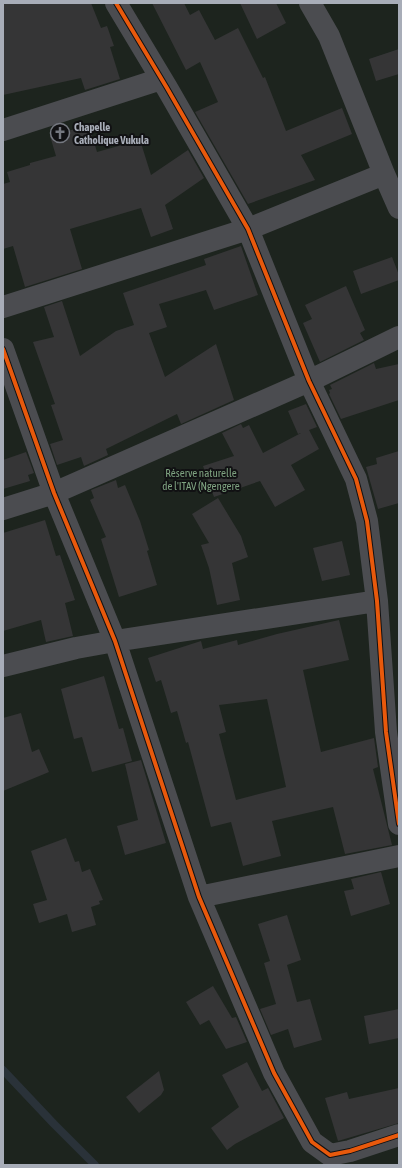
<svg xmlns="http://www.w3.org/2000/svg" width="402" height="1168" viewBox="0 0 402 1168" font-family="'Asap Condensed',sans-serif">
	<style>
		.green { fill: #1d241e }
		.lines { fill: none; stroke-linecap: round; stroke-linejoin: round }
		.stream { stroke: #2a3239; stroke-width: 8 }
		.building { fill: #353536; fill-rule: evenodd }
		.minor { stroke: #4b4c50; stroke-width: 22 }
		.cycleway-casing { stroke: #111113; stroke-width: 6 }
		.cycleway { stroke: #e8590c; stroke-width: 4 }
		.labels { text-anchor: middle; stroke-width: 4; stroke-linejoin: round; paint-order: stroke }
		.poi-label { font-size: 11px; font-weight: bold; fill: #a8adb8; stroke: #111113; text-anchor: start }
		.park-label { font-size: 11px; fill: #7fa381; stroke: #111113 }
	</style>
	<rect width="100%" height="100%" fill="#171717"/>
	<!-- green -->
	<path class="green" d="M3,3H399V1165H3Z"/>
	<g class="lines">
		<!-- stream -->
		<path class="stream" d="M3,1070L54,1124L95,1165"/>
	</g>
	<!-- building -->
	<path class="building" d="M3,3H91L101,28L107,26L114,46L110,47L120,79L85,90L81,78L3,95Z
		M152,3H184L190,15L199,10L215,40L238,28L263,78L265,77L286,131L342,108L352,134L301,155L315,180L248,204L195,112L218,102L200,62L186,70Z
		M240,3H276L286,23L257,39Z
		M399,49V74L376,81L369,59Z
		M89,125L97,152L140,140L151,175L188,150L204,178L165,205L173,229L151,237L141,208L70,229L82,269L25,287L13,246L3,249V184L10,182L7,172L30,165V163L56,156L50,136Z
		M241,246L258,295L214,310L206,290L159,304L167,327L149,333L165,377L216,344L234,400L181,424L177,414L106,449L108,455L84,466L81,457L57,465L50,444L63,440L51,405L55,404L33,342L54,337L44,307L62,301L80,356L116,331L134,325L123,293L206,265L204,259Z
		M392,257L399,275V280L361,294L353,271Z
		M346,286L365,330L360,333L364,340L320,362L303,323L312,319L305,305Z
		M374,363L376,369L399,364V400L341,419L329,394L330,393L329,390L332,389L330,385Z
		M306,404L317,427L309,430L319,449L291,465L305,490L275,507L260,481L214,497L203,466L234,456L222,433L241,424L243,428L249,425L263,453L301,433L298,434L288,411Z
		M399,451V503L378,509L366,467L377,464L376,458Z
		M26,452L34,473L28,475L30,481L3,489V460Z
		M116,480L118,488L125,485L140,521L149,550L147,551L157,585L119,597L101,539L106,537L90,500L94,498L91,490Z
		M218,498L241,536L248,557L232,563L240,600L217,605L209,568L201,545L209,543L192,514Z
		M45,520L56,556L60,555L75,600L65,603L73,636L46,642L41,620L3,631V533Z
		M342,541L350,575L322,581L313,548Z
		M339,620L349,660L303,670L321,752L374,738L378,767L373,769L392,845L345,854L333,807L272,821L281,856L243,866L231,822L211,827L188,742L186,743L177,711L171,713L161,680L156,682L148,658L201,641L203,649L237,640L238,645L277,634ZM267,699L286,787L236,800L219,734L226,732L219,705Z
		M104,676L119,729L123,728L132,761L92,772L82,737L74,739L61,689Z
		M21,713L32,752L39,749L49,772L3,791V718Z
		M141,760L166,843L125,855L117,826L138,820L125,764Z
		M66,838L75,862L79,861L82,872L90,869L103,900L99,901L100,904L91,907L96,925L72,932L67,914L39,923L33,904L47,900L31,851Z
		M381,872L390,904L351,916L344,891L354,889L351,879Z
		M287,915L301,960L287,965L297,1002L310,999L322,1040L294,1048L288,1029L271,1035L260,1009L276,1004L264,963L270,961L258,924Z
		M213,986L232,1018L236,1017L247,1042L226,1049L209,1020L200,1025L186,1002Z
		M399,1009V1038L369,1044L364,1016Z
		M247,1062L262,1091L268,1088L284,1118L235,1144L227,1150L211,1128L239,1107L222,1075Z
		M159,1071L164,1090L161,1095L139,1113L126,1097Z
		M399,1088V1123L338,1141L325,1098L347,1092L349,1099Z"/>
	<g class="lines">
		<!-- minor -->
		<path class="minor" d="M116,3L167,88L248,229L309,381L356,479L367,521L377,601L386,732L399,824
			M310,3L329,36L384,174L399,208
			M3,130L161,79
			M3,307L248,229L384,174
			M3,349L54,493L115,641L199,897L274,1073L312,1142L330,1155L350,1151L399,1135
			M3,509L54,493L309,381L399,337
			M3,666L76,648L115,641L377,601
			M199,897L399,856"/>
		<defs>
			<path id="cycleway" d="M116,3L167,88L248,229L309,381L356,479L367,521L377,601L386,732L399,824
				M3,349L54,493L115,641L199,897L274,1073L312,1142L330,1155L350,1151L399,1135"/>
		</defs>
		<!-- cycleway casing -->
		<use href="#cycleway" class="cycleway-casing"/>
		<!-- cycleway -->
		<use href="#cycleway" class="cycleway"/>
	</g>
	<!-- icons -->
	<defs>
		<symbol id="church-ring" viewBox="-11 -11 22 22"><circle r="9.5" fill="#111113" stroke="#757880" stroke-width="1.5"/><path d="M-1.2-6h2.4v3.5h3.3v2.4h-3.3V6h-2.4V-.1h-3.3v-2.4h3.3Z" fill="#757880"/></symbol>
	</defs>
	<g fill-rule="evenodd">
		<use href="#church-ring" x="49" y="122" width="22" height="22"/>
	</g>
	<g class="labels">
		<!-- poi labels -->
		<g class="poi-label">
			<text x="74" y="131">Chapelle<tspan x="74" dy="13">Catholique Vukula</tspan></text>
		</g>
		<!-- park labels -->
		<g class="park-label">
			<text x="201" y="477">Réserve naturelle<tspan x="201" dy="13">de l'ITAV (Ngengere</tspan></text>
		</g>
	</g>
	<!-- border -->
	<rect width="402" height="1168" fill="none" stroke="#a8adb8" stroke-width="8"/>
</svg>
